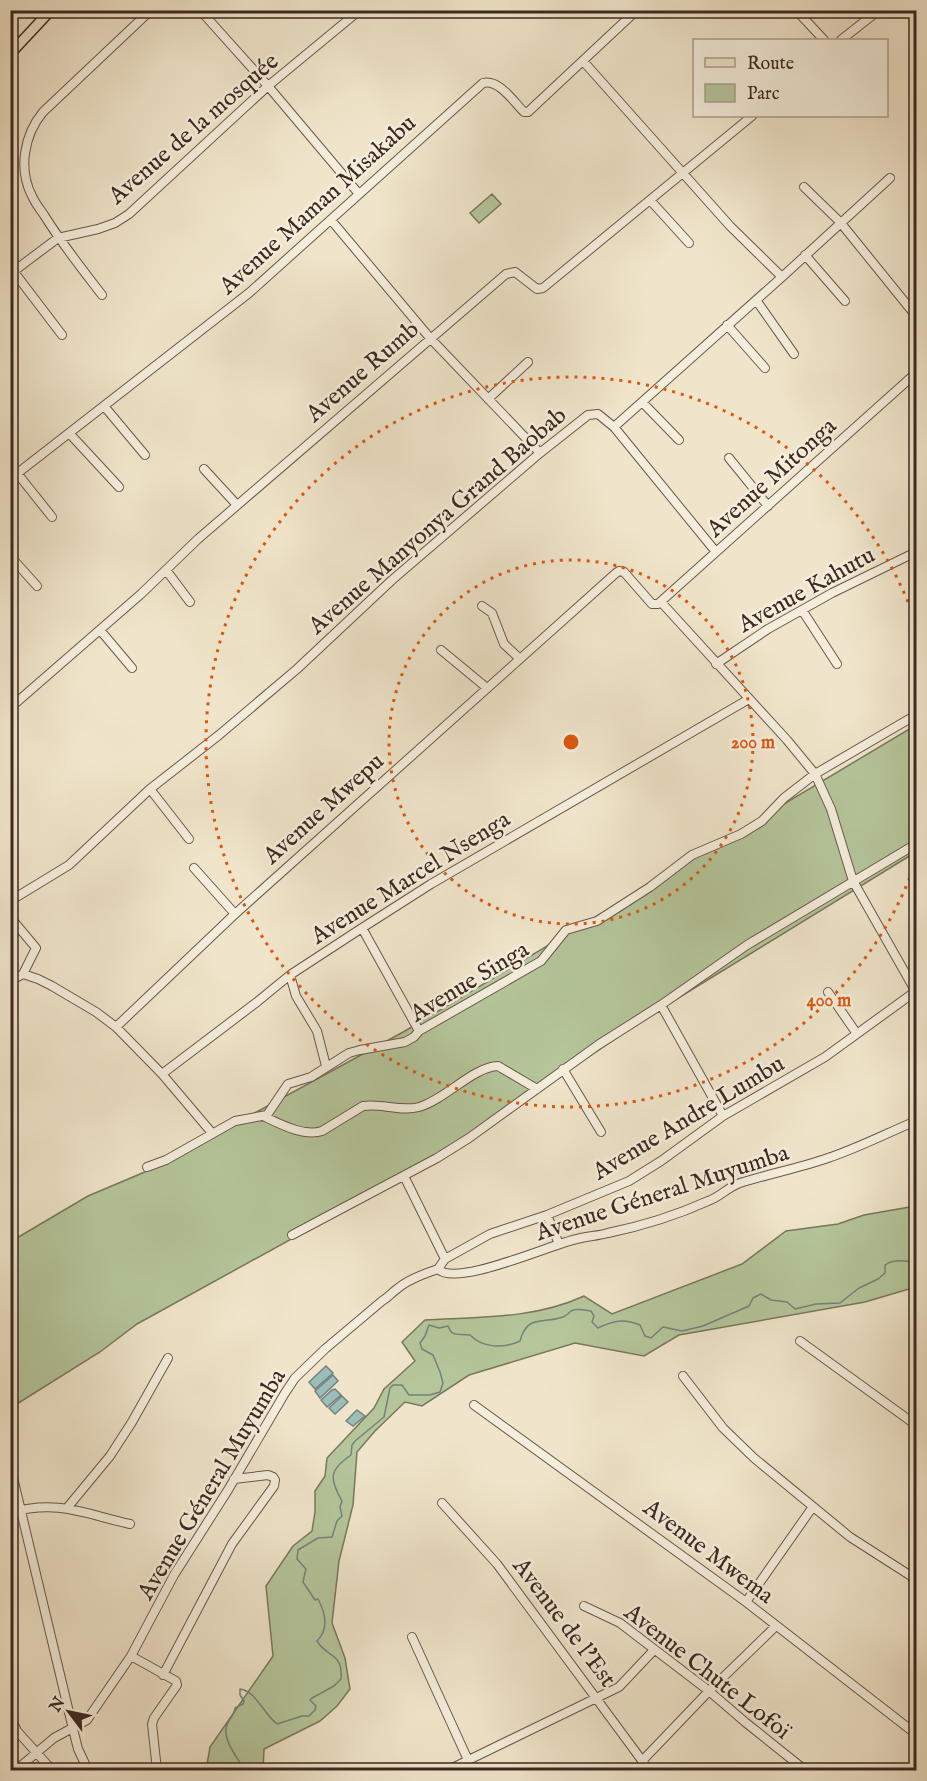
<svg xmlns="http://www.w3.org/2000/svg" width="927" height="1781" viewBox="0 0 927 1781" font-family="'IM FELL English',serif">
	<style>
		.green { fill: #b5c69b; stroke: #78785e; stroke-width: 1.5 }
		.water { fill: #9bbebb; stroke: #75827d; stroke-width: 1.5 }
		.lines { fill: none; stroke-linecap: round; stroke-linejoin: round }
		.stream { stroke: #75827d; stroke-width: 1.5 }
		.minor-casing { stroke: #69584b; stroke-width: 10 }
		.major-casing { stroke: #3c2920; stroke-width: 12 }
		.minor { stroke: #f5eedd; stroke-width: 8 }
		.major { stroke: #f0e5cb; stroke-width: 9 }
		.ring { fill: none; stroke: #df570d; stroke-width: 3; stroke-dasharray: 3 6 }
		.labels { text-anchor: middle; stroke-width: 5; stroke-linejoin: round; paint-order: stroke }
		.street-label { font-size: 24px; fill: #3c2920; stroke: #f5eedd }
		.centre { fill: #df570d; stroke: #f5eedd; stroke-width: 3 }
		.ring-label { font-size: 18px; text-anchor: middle; font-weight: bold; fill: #df570d; stroke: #f5eedd; stroke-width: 5; stroke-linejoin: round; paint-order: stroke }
	</style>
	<rect width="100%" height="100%" fill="#f0e5cb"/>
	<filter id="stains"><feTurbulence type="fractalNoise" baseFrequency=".00333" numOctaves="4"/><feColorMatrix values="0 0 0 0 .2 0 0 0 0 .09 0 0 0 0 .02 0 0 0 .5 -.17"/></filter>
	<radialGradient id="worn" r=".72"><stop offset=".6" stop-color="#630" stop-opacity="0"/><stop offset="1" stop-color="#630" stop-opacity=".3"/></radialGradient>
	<!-- green -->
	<path class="green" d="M492,194L501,204L479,223L470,213Z
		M916,725V852L657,1011L431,1162L137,1324L100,1352L12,1407L10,1400V1242L88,1196L152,1169L405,1031Z
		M916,1206V1287L865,1302L679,1335L644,1356L575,1343L469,1375L422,1406L405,1402L375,1431L357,1452L353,1505L339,1561L332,1623L345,1658L350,1689L337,1706L320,1721L264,1749L263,1770H206L210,1747L273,1656L266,1586L293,1546L312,1531L315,1512V1491L325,1476L327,1458L374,1408L384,1389L415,1361L402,1342L425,1320C478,1317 535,1319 584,1296L612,1314L742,1264L786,1231L838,1224L864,1215Z"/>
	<!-- water -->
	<path class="water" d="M326,1366L333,1373L315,1389L309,1382Z
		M333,1375L338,1381L320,1398L315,1391Z
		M335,1389L341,1395L327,1407L321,1400L332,1390Z
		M342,1396L348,1402L335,1414L329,1408Z
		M357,1410L365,1416L353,1426L346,1421Z"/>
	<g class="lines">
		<!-- stream -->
		<path class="stream" d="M244,1770C239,1759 221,1739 227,1725C229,1719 234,1716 235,1708L243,1704L244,1701L240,1695V1689C256,1691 262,1712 277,1724L302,1716H309L315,1710L316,1706L310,1700L312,1698L334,1686L341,1679C343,1652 327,1658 317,1641C329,1629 326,1614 318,1599L315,1600L303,1582L306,1569L297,1559L298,1550L318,1538L332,1537L337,1521L342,1516L340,1507L342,1501C329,1478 329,1470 351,1455L352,1445L355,1441L384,1417L390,1388L393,1385H402L409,1395H430L440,1392L443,1383L440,1372L433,1355L422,1349L420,1343L425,1336L429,1325L439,1328L448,1326C452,1338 459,1333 470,1335C483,1348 503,1349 520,1341C527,1314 543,1324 563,1317C566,1316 569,1313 571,1311C577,1308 584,1310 591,1311L594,1316L592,1322L598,1328C613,1321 623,1318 640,1325L645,1336L651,1338L663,1327L682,1331L703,1326L749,1306L753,1298L761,1294L771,1300L787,1302L795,1309L816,1304L840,1303L859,1288L878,1279L885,1273V1265C893,1259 908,1260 916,1264"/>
		<defs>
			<path id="minor" d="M200,10L268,86L359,194
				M796,10L824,40
				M911,10L916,21
				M841,40L879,10
				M583,61L730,226L782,277
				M804,187L840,222L916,316
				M650,200L689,243
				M331,220L430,338L540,453
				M805,255L845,301
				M14,272L62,335
				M10,274L58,238L98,229L115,223L129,214L268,86L360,10
				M102,295C82,269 62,244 44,215C40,209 35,203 32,196C18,169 24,135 43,112L151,10
				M756,300L794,354
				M727,325L765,368
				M488,399L528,362
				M642,402L679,440
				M104,406L145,455
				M614,427L782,277L890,178
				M69,433L119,487
				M729,458L768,506
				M204,469L237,505
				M17,473L52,517
				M10,479L249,293L483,83C499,79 513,101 524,112H528L637,10
				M10,556L37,586
				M166,570L190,602
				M661,602L787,740L815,774L831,809L853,881L916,992
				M482,606L492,613L504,644L520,659
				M802,610L837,664
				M100,630L132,668
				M441,650L487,688
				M716,664L768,629L832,593L916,552
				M10,708L141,594L198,539L506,274L515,272L537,289L543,288L752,116
				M150,789L189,839
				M194,868L235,914
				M10,901L69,865L150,789L219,735L297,669L392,580L540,453L588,415L598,414L614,427L716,552
				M10,917L36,948L23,974
				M362,928L419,1031
				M290,975L296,996L317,1031L326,1066
				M10,981L23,974L38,979L52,986L96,1012L116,1027L162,1074L212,1133
				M828,992L857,1034
				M661,1005L723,1116
				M116,1027L235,914L616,573L619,571L624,572L652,604H658L916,373
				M563,1069L601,1132
				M162,1074L257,1002L290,975L362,928L431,884L749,699
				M263,1116C280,1124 304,1137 322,1131L363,1106C382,1103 400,1112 419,1107C446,1099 473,1067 498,1066L537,1089
				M147,1167L166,1160L235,1121L267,1115L288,1084L311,1077L349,1053L360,1050L405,1042L414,1037L419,1031L541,961L566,930L597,921L650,887L692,855L741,834L762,821L784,798L815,774L916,715
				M404,1176L445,1259
				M547,1215L559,1244
				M292,1235L437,1158L469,1138L598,1045L661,1005L747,945L916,844
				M438,1269L445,1259L490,1234L547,1215L629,1181L661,1161L723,1116L825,1057L916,991
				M800,1341L916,1425
				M683,1376L723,1428L754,1458L850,1537L911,1576L916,1583
				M474,1405L746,1602L916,1734
				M10,1465L73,1729L78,1749L88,1770
				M442,1503L497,1564L649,1770
				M67,1508L110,1456L132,1422L168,1358
				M10,1513C57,1499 85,1514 130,1524
				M911,1576L916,1564
				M746,1602L812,1508
				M584,1606L620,1623L709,1691L745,1722L805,1770
				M412,1637L468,1760
				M131,1656L176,1681L177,1685L154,1718L152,1724L157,1770
				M163,1675L232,1544L274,1486L275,1480L273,1477L268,1475L234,1479
				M10,1685L13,1722L17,1731L52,1770
				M642,1761L709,1691L776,1626
				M16,1770L54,1738L87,1720L131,1656L174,1575L228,1490L285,1393L295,1378L325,1349L382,1301C389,1297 391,1293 397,1289C406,1281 426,1273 438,1269C456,1288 551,1244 577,1239C587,1236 598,1236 608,1233C642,1226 677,1215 708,1201C720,1197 728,1187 740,1183C769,1174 799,1168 828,1158C858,1148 887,1133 916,1121
				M448,1770L619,1687L654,1650
				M787,1770L796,1763"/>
			<path id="major" d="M10,54L51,10"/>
		</defs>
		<!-- minor casing -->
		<use href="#minor" class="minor-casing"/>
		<!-- major casing -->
		<use href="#major" class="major-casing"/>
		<!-- minor -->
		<use href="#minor" class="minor"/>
		<!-- major -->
		<use href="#major" class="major"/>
	</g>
	<!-- distance rings -->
	<g class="ring">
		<circle cx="571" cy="742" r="182"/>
		<path d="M916 861A365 365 0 1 1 916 623"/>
	</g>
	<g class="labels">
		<!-- street labels -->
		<g class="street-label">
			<text transform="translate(193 128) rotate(-41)" y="8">Avenue de la mosquée</text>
			<text transform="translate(317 204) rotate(-42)" y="8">Avenue Maman Misakabu</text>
			<text transform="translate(362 371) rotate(-41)" y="8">Avenue Rumb</text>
			<text transform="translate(771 477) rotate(-42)" y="8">Avenue Mitonga</text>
			<text transform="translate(437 520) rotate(-41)" y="8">Avenue Manyonya Grand Baobab</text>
			<text transform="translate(806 589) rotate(-29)" y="8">Avenue Kahutu</text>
			<text transform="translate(323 808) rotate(-42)" y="8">Avenue Mwepu</text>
			<text transform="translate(410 877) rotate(-32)" y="8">Avenue Marcel Nsenga</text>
			<text transform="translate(469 981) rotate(-31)" y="8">Avenue Singa</text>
			<text transform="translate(688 1117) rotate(-31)" y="8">Avenue Andre Lumbu</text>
			<text transform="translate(662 1192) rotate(-18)" y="8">Avenue Géneral Muyumba</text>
			<text transform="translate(211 1484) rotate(-59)" y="8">Avenue Géneral Muyumba</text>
			<text transform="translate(709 1551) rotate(37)" y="8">Avenue Mwema</text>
			<text transform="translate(565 1622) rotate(53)" y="8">Avenue de l'Est</text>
			<text transform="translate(708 1671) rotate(38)" y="8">Avenue Chute Lofoï</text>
		</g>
	</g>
	<circle cx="571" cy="742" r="9" class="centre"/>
	<g class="ring-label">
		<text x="753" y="748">200 m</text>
		<text x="829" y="1006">400 m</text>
	</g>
	<!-- margin -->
	<rect width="927" height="1781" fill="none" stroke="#f0e5cb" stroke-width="36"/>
	<rect x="12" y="12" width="903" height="1757" fill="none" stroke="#3c2920" stroke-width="3"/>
	<rect x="18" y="18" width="891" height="1745" fill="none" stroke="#3c2920" stroke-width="1.5"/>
	<!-- legend -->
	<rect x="693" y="39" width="195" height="78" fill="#f5eedd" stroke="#ab9f91" stroke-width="1.5"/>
	<rect x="705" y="58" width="30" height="9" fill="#f0e5cb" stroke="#ab9f91" stroke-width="1.5"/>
	<text x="747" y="69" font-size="18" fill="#3c2920">Route</text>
	<rect x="705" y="84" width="30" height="18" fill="#b5c69b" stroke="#ab9f91" stroke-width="1.5"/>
	<text x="747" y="99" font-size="18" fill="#3c2920">Parc</text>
	<!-- north arrow -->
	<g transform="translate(69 1712) rotate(302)" stroke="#f5eedd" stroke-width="4.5" paint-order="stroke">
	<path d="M0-4.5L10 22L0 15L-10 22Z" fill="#3c2920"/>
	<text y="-9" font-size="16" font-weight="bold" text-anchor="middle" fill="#3c2920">N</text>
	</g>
	<rect width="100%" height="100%" filter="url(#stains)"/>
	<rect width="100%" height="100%" fill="url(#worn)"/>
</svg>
